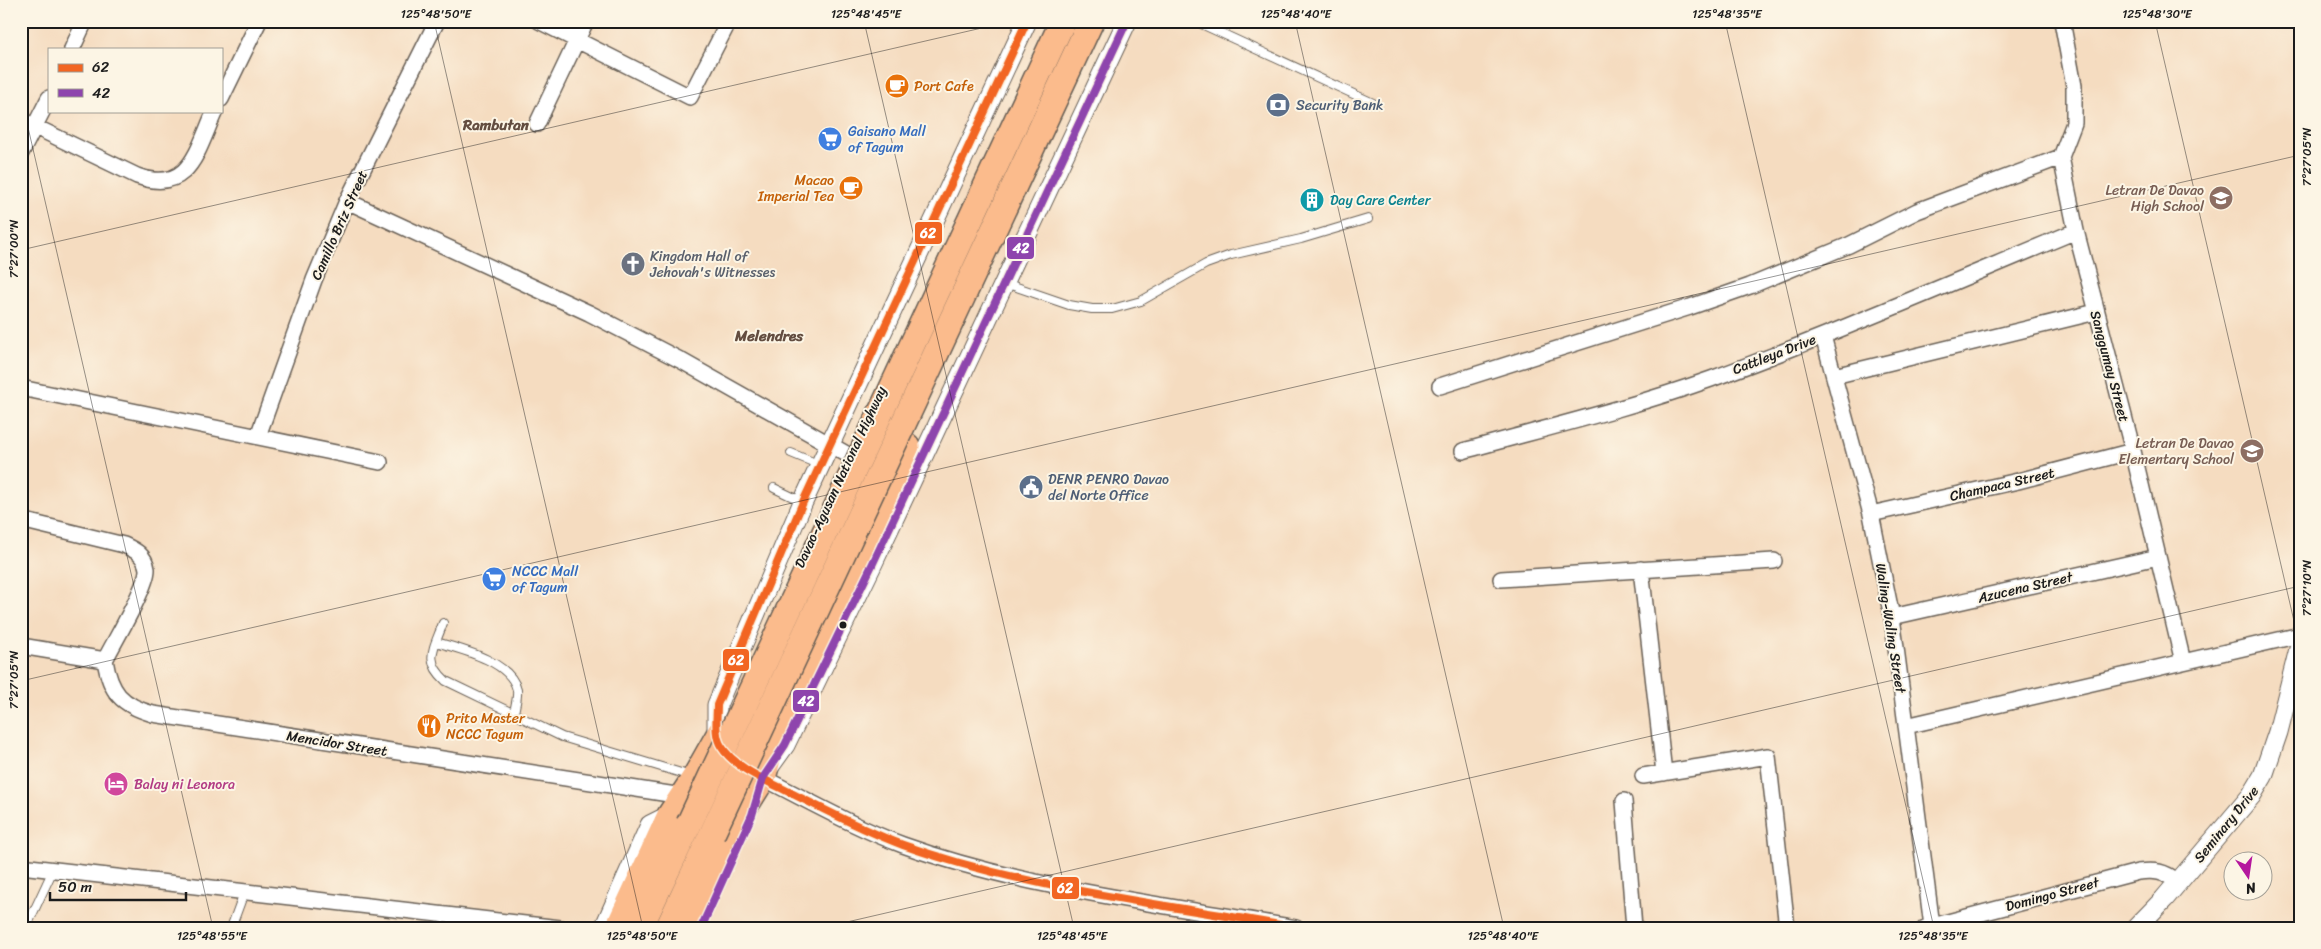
<svg xmlns="http://www.w3.org/2000/svg" width="2321" height="949" viewBox="0 0 2321 949" font-family="Sriracha,sans-serif">
	<style>
		.lines { fill: none; stroke-linecap: round; stroke-linejoin: round }
		.service-casing { stroke: #685f55; stroke-width: 10 }
		.minor-casing { stroke: #685f55; stroke-width: 18 }
		.tertiary-casing { stroke: #685f55; stroke-width: 21 }
		.trunk-casing { stroke: #685f55; stroke-width: 28 }
		.service { stroke: #fff; stroke-width: 8 }
		.minor { stroke: #fff; stroke-width: 15 }
		.tertiary { stroke: #fff; stroke-width: 19 }
		.trunk { stroke: #fbbb8c; stroke-width: 25 }
		.trunk-bridge-casing { stroke: #685f55; stroke-width: 28; stroke-linecap: butt }
		.trunk-bridge { stroke: #fbbb8c; stroke-width: 25 }
		.bus-1-casing { stroke: #fcf5e5; stroke-width: 11 }
		.bus-2-casing { stroke: #fcf5e5; stroke-width: 11 }
		.bus-1 { stroke: #f26522; stroke-width: 8 }
		.bus-2 { stroke: #8e44ad; stroke-width: 8 }
		.ticks { fill: none; stroke: #1c1c1c; stroke-width: 1; stroke-opacity: 0.45 }
		.bus-dot { fill: #1c1c1c; stroke: #fcf5e5; stroke-width: 2 }
		.labels { text-anchor: middle; stroke-width: 4; stroke-linejoin: round; paint-order: stroke }
		.food-label { font-size: 14px; fill: #c56008; stroke: #fcf5e5; text-anchor: start }
		.service-label { font-size: 14px; fill: #4e5e75; stroke: #fcf5e5; text-anchor: start }
		.shop-label { font-size: 14px; fill: #366cbe; stroke: #fcf5e5; text-anchor: start }
		.education-label { font-size: 14px; fill: #785e54; stroke: #fcf5e5; text-anchor: end }
		.culture-label { font-size: 14px; fill: #0d838f; stroke: #fcf5e5; text-anchor: start }
		.street-label { font-size: 14px; fill: #1c1c1c; stroke: #fcf5e5 }
		.worship-label { font-size: 14px; fill: #5b616d; stroke: #fcf5e5; text-anchor: start }
		.hotel-label { font-size: 14px; fill: #b23c85; stroke: #fcf5e5; text-anchor: start }
		.neighbourhood-label { font-size: 15px; font-weight: bold; fill: #634d40; stroke: #fcf5e5 }
		.line-badge { stroke: #fcf5e5; stroke-width: 2 }
		.badge-label { font-size: 14px; text-anchor: middle; font-weight: bold; fill: #fff }
		.neatline { fill: none; stroke: #1c1c1c; stroke-width: 2 }
		.ticks-label { font-size: 12px; text-anchor: middle; fill: #1c1c1c }
	</style>
	<rect width="100%" height="100%" fill="#fcf5e5"/>
	<filter id="ink" filterUnits="userSpaceOnUse"><feTurbulence type="fractalNoise" baseFrequency=".02" numOctaves="2"/><feDisplacementMap in="SourceGraphic" scale="10" xChannelSelector="R" yChannelSelector="G"/><feConvolveMatrix kernelMatrix="1 2 1 2 8 2 1 2 1" color-interpolation-filters="sRGB"/></filter>
	<filter id="wash" filterUnits="userSpaceOnUse"><feTurbulence type="fractalNoise" baseFrequency=".0096" numOctaves="4" result="noise"/><feDisplacementMap in="SourceGraphic" scale="20" xChannelSelector="R" yChannelSelector="G"/><feGaussianBlur stdDeviation="1.12" result="paint"/><feColorMatrix in="noise" values="0 0 0 0 0 0 0 0 0 0 0 0 0 0 0 0 0 1.4 0 .05"/><feComposite in="paint" operator="in"/></filter>
	<g filter="url(#wash)">
		<rect width="100%" height="100%" fill="#f5dcc0"/>
	</g>
	<g filter="url(#ink)">
		<g class="lines">
			<defs>
				<path id="service" d="M1195,21L1373,103
					M1005,283L1069,305L1092,309H1112L1141,301L1206,264L1231,255L1301,239L1368,219
					M791,453L820,465
					M774,488L803,502
					M443,623C434,649 423,660 446,681L562,737L691,776
					M436,642C460,649 511,661 517,690C518,697 515,706 514,713
					M26,928L53,870
					M231,928L245,890"/>
				<path id="minor" d="M539,21L690,97L729,21
					M72,49L85,21
					M221,99L259,21
					M21,120L137,176C190,195 197,150 215,111
					M537,124L586,21
					M21,153L49,98
					M2061,157L2076,231L2133,451L2183,662
					M347,201L589,313L680,360L850,456
					M1823,336L1871,514L1892,617L1932,926
					M1834,376L2096,312
					M1440,386L1690,307L1750,286L1849,245L1917,211L2061,157L2074,123V86L2062,21
					M21,388L380,462
					M258,436L314,280L347,201L437,21
					M1463,451C1546,428 1630,408 1711,379C1834,334 1955,281 2076,231
					M1871,514L2018,481L2133,451
					M21,520L124,545C135,550 145,555 147,569C148,585 114,642 105,660
					M1641,569L1664,773
					M1501,579L1774,561
					M1892,617L2158,557
					M21,646L105,660
					M105,660C110,692 121,705 153,714L682,796
					M1906,726L2300,635
					M1643,776L1768,756L1787,928
					M763,778C809,801 854,827 903,845C1029,890 1165,904 1296,928
					M1624,801L1634,928
					M21,866L560,928
					M1925,928L2138,872C2155,870 2164,871 2178,882"/>
				<path id="tertiary" d="M717,739V705L803,502L1027,21
					M770,766L785,745L873,563L1127,21
					M604,928L650,825L670,815
					M2136,928L2164,899L2251,796L2263,776L2278,732L2300,645"/>
				<path id="trunk" d="M618,928L670,815L695,777L721,731
					M640,928L689,824
					M668,928L712,834
					M688,928L743,810L763,778L773,740L907,446"/>
			</defs>
			<!-- service casing -->
			<use href="#service" class="service-casing"/>
			<!-- minor casing -->
			<use href="#minor" class="minor-casing"/>
			<!-- tertiary casing -->
			<use href="#tertiary" class="tertiary-casing"/>
			<!-- trunk casing -->
			<use href="#trunk" class="trunk-casing"/>
			<!-- service -->
			<use href="#service" class="service"/>
			<!-- minor -->
			<use href="#minor" class="minor"/>
			<!-- tertiary -->
			<use href="#tertiary" class="tertiary"/>
			<!-- trunk -->
			<use href="#trunk" class="trunk"/>
			<defs>
				<path id="trunk-bridge" d="M689,824L1063,21
					M712,834L1091,21"/>
			</defs>
			<!-- trunk-bridge casing -->
			<use href="#trunk-bridge" class="trunk-bridge-casing"/>
			<!-- trunk-bridge -->
			<use href="#trunk-bridge" class="trunk-bridge"/>
			<defs>
				<path id="bus-1" d="M1027,21L803,502L717,705C717,718 714,735 721,746C735,769 770,782 793,794C829,812 865,831 903,845C1029,890 1165,904 1296,928"/>
				<path id="bus-2" d="M701,928L752,815L763,778L785,745L873,563L1127,21"/>
			</defs>
			<!-- bus-1 casing -->
			<use href="#bus-1" class="bus-1-casing"/>
			<!-- bus-2 casing -->
			<use href="#bus-2" class="bus-2-casing"/>
			<!-- bus-1 -->
			<use href="#bus-1" class="bus-1"/>
			<!-- bus-2 -->
			<use href="#bus-2" class="bus-2"/>
		</g>
	</g>
	<!-- ticks -->
	<path class="ticks" d="M434,21L643,928M864,21L1074,928M1295,21L1504,928M1725,21L1934,928M2155,21L2300,647M21,97L213,928M21,250L1012,21M21,681L2300,155M821,928L2300,586"/>
	<!-- icons -->
	<defs>
		<symbol id="cafe-disc" viewBox="-11 -11 22 22"><circle r="9.5" fill="#e8710a" stroke="#fcf5e5"/><path d="M-5.5-4.5H6V0H3Q3 3.5 0 3.5H-2.5Q-5.5 3.5-5.5 0ZM3-3.2v2h1.7v-2ZM-6 4.5H4V6H-6Z" fill="#fff"/></symbol>
		<symbol id="bank-disc" viewBox="-11 -11 22 22"><circle r="9.5" fill="#5c6f8a" stroke="#fcf5e5"/><path d="M-6-4H6V4H-6ZM0-2.3a2.3 2.3 0 1 0 0 4.6a2.3 2.3 0 1 0 0-4.6Z" fill="#fff"/></symbol>
		<symbol id="supermarket-disc" viewBox="-11 -11 22 22"><circle r="9.5" fill="#3f7fe0" stroke="#fcf5e5"/><path d="M-6-5.5h2.5l.6 2H6L4.5 2H-2.5L-4.4-4H-6ZM-1.5 3.2a1.3 1.3 0 1 0 .1 0ZM3 3.2a1.3 1.3 0 1 0 .1 0Z" fill="#fff"/></symbol>
		<symbol id="school-disc" viewBox="-11 -11 22 22"><circle r="9.5" fill="#8d6e63" stroke="#fcf5e5"/><path d="M0-5L7-2L0 1L-7-2ZM-4 1L0 2.5L4 1V4Q0 6-4 4Z" fill="#fff"/></symbol>
		<symbol id="building-disc" viewBox="-11 -11 22 22"><circle r="9.5" fill="#0f9aa8" stroke="#fcf5e5"/><path d="M-4-6H4V6H1V3H-1V6H-4ZM-2.5-4.3h1.7v1.8h-1.7ZM.8-4.3h1.7v1.8H.8ZM-2.5-1h1.7V.8h-1.7ZM.8-1h1.7V.8H.8Z" fill="#fff"/></symbol>
		<symbol id="church-disc" viewBox="-11 -11 22 22"><circle r="9.5" fill="#6b7280" stroke="#fcf5e5"/><path d="M-1.2-6h2.4v3.5h3.3v2.4h-3.3V6h-2.4V-.1h-3.3v-2.4h3.3Z" fill="#fff"/></symbol>
		<symbol id="civic-disc" viewBox="-11 -11 22 22"><circle r="9.5" fill="#5c6f8a" stroke="#fcf5e5"/><path d="M-.6-6.5H3V-4.5H.6V-3L4-1V1h2V6H-6V1h2V-1L-.6-3ZM-1.2 2.5V6h2.4V2.5Z" fill="#fff"/></symbol>
		<symbol id="restaurant-disc" viewBox="-11 -11 22 22"><circle r="9.5" fill="#e8710a" stroke="#fcf5e5"/><path d="M-5-6h1v4h1v-4h1v4h1v-4h1v5L-1.5 .5V6h-2V.5L-5-1ZM5-6V6H3V1.5H1.5Q1.5-4 5-6Z" fill="#fff"/></symbol>
		<symbol id="hotel-disc" viewBox="-11 -11 22 22"><circle r="9.5" fill="#d1479c" stroke="#fcf5e5"/><path d="M-6-4.5h1.5V1H6V5H4.5V3h-9V5H-6ZM-4 0a1.8 1.8 0 1 1 3.6 0ZM.5 0V-2.5h3Q6-2.5 6 0Z" fill="#fff"/></symbol>
	</defs>
	<g fill-rule="evenodd">
		<use href="#cafe-disc" x="883" y="72" width="28" height="28"/>
		<use href="#bank-disc" x="1264" y="91" width="28" height="28"/>
		<use href="#supermarket-disc" x="816" y="125" width="28" height="28"/>
		<use href="#cafe-disc" x="837" y="174" width="28" height="28"/>
		<use href="#school-disc" x="2207" y="184" width="28" height="28"/>
		<use href="#building-disc" x="1298" y="186" width="28" height="28"/>
		<use href="#church-disc" x="619" y="250" width="28" height="28"/>
		<use href="#school-disc" x="2238" y="437" width="28" height="28"/>
		<use href="#civic-disc" x="1017" y="473" width="28" height="28"/>
		<use href="#supermarket-disc" x="480" y="565" width="28" height="28"/>
		<use href="#restaurant-disc" x="415" y="712" width="28" height="28"/>
		<use href="#hotel-disc" x="102" y="770" width="28" height="28"/>
	</g>
	<!-- markers -->
	<circle class="bus-dot" cx="843" cy="625" r="4.5"/>
	<g class="labels">
		<!-- food labels -->
		<g class="food-label">
			<text x="914" y="91">Port Cafe</text>
			<text x="834" y="185" text-anchor="end">Macao<tspan x="834" dy="16">Imperial Tea</tspan></text>
			<text x="446" y="723">Prito Master<tspan x="446" dy="16">NCCC Tagum</tspan></text>
		</g>
		<!-- service labels -->
		<g class="service-label">
			<text x="1296" y="110">Security Bank</text>
			<text x="1048" y="484">DENR PENRO Davao<tspan x="1048" dy="16">del Norte Office</tspan></text>
		</g>
		<!-- shop labels -->
		<g class="shop-label">
			<text x="848" y="136">Gaisano Mall<tspan x="848" dy="16">of Tagum</tspan></text>
			<text x="512" y="576">NCCC Mall<tspan x="512" dy="16">of Tagum</tspan></text>
		</g>
		<!-- education labels -->
		<g class="education-label">
			<text x="2204" y="195">Letran De Davao<tspan x="2204" dy="16">High School</tspan></text>
			<text x="2234" y="448">Letran De Davao<tspan x="2234" dy="16">Elementary School</tspan></text>
		</g>
		<!-- culture labels -->
		<g class="culture-label">
			<text x="1330" y="205">Day Care Center</text>
		</g>
		<!-- street labels -->
		<g class="street-label">
			<text transform="translate(339 225) rotate(-66)" y="5">Camillo Briz Street</text>
			<text transform="translate(1774 354) rotate(-21)" y="5">Cattleya Drive</text>
			<text transform="translate(2110 366) rotate(75)" y="5">Sanggumay Street</text>
			<text transform="translate(840 477) rotate(-65)" y="5">Davao-Agusan National Highway</text>
			<text transform="translate(2002 484) rotate(-13)" y="5">Champaca Street</text>
			<text transform="translate(2025 587) rotate(-13)" y="5">Azucena Street</text>
			<text transform="translate(1891 628) rotate(81)" y="5">Waling-Waling Street</text>
			<text transform="translate(337 743) rotate(9)" y="5">Mencidor Street</text>
			<text transform="translate(2226 824) rotate(-51)" y="5">Seminary Drive</text>
			<text transform="translate(2052 894) rotate(-15)" y="5">Domingo Street</text>
		</g>
		<!-- worship labels -->
		<g class="worship-label">
			<text x="650" y="261">Kingdom Hall of<tspan x="650" dy="16">Jehovah's Witnesses</tspan></text>
		</g>
		<!-- hotel labels -->
		<g class="hotel-label">
			<text x="134" y="789">Balay ni Leonora</text>
		</g>
		<!-- neighbourhood labels -->
		<g class="neighbourhood-label">
			<text x="496" y="130">Rambutan</text>
			<text x="769" y="341">Melendres</text>
		</g>
	</g>
	<g class="line-badge">
		<rect x="914" y="221" width="29" height="24" rx="5" fill="#f26522"/>
		<rect x="1006" y="236" width="29" height="24" rx="5" fill="#8e44ad"/>
		<rect x="722" y="648" width="28" height="24" rx="5" fill="#f26522"/>
		<rect x="792" y="689" width="28" height="24" rx="5" fill="#8e44ad"/>
		<rect x="1051" y="876" width="29" height="24" rx="5" fill="#f26522"/>
	</g>
	<g class="badge-label">
		<text x="928" y="238">62</text>
		<text x="1021" y="253">42</text>
		<text x="736" y="665">62</text>
		<text x="806" y="706">42</text>
		<text x="1065" y="893">62</text>
	</g>
	<!-- margin -->
	<rect width="2321" height="949" fill="none" stroke="#fcf5e5" stroke-width="55"/>
	<!-- legend -->
	<rect x="48" y="48" width="175" height="65" fill="#fcf5e5" stroke="#a29e95"/>
	<rect x="58" y="64" width="25" height="8" fill="#f26522" stroke="#a29e95"/>
	<text x="92" y="72" font-size="15" fill="#1c1c1c">62</text>
	<rect x="58" y="89" width="25" height="8" fill="#8e44ad" stroke="#a29e95"/>
	<text x="92" y="98" font-size="15" fill="#1c1c1c">42</text>
	<!-- north arrow -->
	<g transform="translate(2248 876) rotate(167)"><circle r="24" fill="#fcf5e5" stroke="#a29e95"/>
	<path d="M0-4L9 19L0 12L-9 19Z" fill="#b5179e"/>
	<text y="-8" font-size="14" font-weight="bold" text-anchor="middle" fill="#1c1c1c">N</text>
	</g>
	<!-- scale -->
	<path d="M50 892v8h136v-8" fill="none" stroke="#1c1c1c" stroke-width="2.5"/>
	<text x="58" y="892" font-size="15" fill="#1c1c1c" stroke="#fcf5e5" stroke-width="4" paint-order="stroke">50 m</text>
	<rect x="28" y="28" width="2266" height="894" class="neatline"/>
	<g class="ticks-label">
		<text x="436" y="18">125°48'50"E</text>
		<text x="866" y="18">125°48'45"E</text>
		<text x="1296" y="18">125°48'40"E</text>
		<text x="1727" y="18">125°48'35"E</text>
		<text x="2157" y="18">125°48'30"E</text>
		<text transform="translate(2307 157) rotate(-90)" y="4">7°27'05"N</text>
		<text transform="translate(14 249) rotate(-90)" y="4">7°27'00"N</text>
		<text transform="translate(2307 588) rotate(-90)" y="4">7°27'10"N</text>
		<text transform="translate(14 680) rotate(-90)" y="4">7°27'05"N</text>
		<text x="212" y="940">125°48'55"E</text>
		<text x="642" y="940">125°48'50"E</text>
		<text x="1072" y="940">125°48'45"E</text>
		<text x="1503" y="940">125°48'40"E</text>
		<text x="1933" y="940">125°48'35"E</text>
	</g>
</svg>
